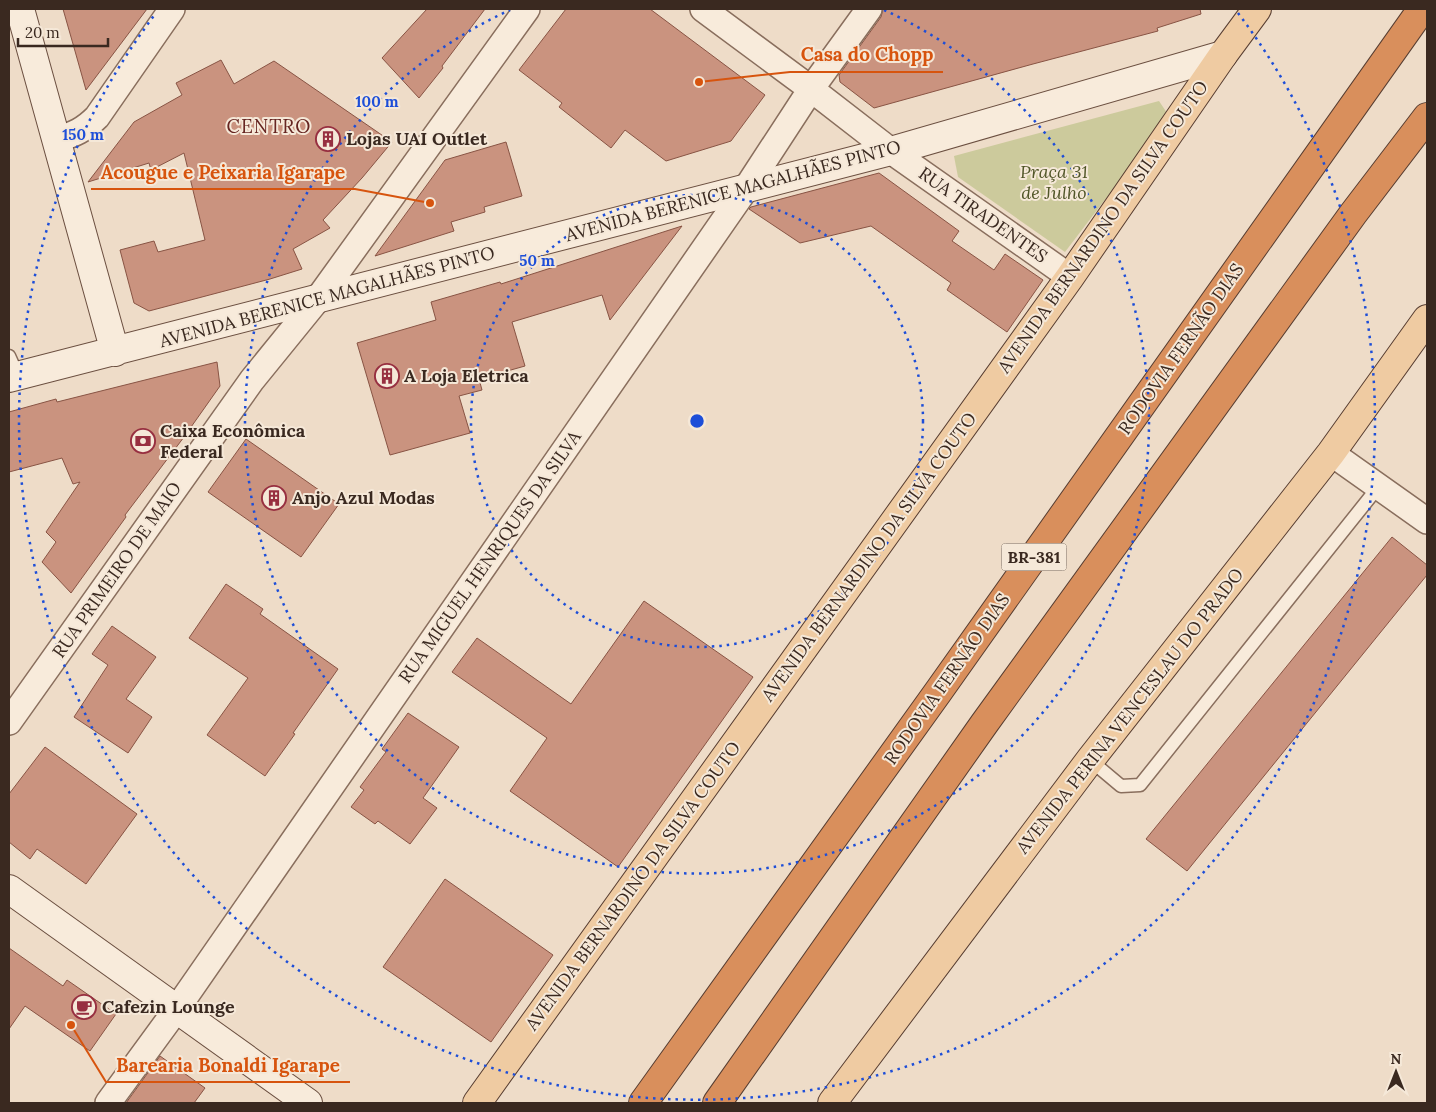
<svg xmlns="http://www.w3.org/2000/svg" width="1436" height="1112" viewBox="0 0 1436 1112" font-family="Lora,serif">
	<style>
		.green { fill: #ccca9c }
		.building { fill: #ca937f; stroke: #885444 }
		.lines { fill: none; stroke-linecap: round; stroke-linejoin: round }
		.lane-casing { stroke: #896e5d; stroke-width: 15 }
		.street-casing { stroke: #896e5d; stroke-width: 28 }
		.secondary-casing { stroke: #6b4f40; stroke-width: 30 }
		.primary-casing { stroke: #573d31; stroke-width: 30 }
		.highway-casing { stroke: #573d31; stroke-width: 30 }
		.lane { stroke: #f8ebdb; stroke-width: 12 }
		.street { stroke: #f8ebdb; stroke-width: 25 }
		.secondary { stroke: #f8ebdb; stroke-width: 28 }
		.primary { stroke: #efcba2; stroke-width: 28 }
		.highway { stroke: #d98f5c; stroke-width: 28 }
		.ring { fill: none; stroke: #1d4ed8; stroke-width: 2.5; stroke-dasharray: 2.5 5 }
		.labels { text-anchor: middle; stroke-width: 4; stroke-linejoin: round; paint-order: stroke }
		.shield { fill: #f5e8d8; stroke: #726257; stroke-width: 1 }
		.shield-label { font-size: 16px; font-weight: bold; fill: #3a2920 }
		.poi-label { font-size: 18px; font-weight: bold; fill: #3a2920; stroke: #f5e8d8; text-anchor: start }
		.park-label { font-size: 18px; font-style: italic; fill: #515628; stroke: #f5e8d8 }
		.street-label { font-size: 18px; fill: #3a2920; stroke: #f5e8d8 }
		.neighbourhood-label { font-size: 19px; letter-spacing: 1px; fill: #662521; stroke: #f5e8d8 }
		.centre { fill: #1d4ed8; stroke: #f5e8d8; stroke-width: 2.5 }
		.ring-label { font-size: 15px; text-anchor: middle; font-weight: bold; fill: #1d4ed8; stroke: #f5e8d8; stroke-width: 4; stroke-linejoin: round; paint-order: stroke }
		.leader { fill: none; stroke: #d7540e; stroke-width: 2 }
		.callout-dot { fill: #d7540e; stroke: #f5e8d8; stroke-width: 2 }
		.callout-label { font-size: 19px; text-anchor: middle; font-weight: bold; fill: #d7540e; stroke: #f5e8d8; stroke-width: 4; stroke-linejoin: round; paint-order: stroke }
	</style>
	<rect width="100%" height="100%" fill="#eedcc8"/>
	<!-- green -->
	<path class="green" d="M1159,101L1169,116L1065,252L958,177L954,156Z"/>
	<!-- building -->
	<path class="building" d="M63,9H147L86,90L73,44Z
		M427,9H485L442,66L443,68L419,98L382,58Z
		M566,9H650L765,95L731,141L728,142L666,161L625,130L611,148L559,107L562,103L519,70Z
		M883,9H1200L1201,14L1157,28L1158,31L1033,64L874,108L840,82L839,75L881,17Z
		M221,60L234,84L274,61L392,142L362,178L323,220L330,228L293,249L302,269L270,279L149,311L134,303L120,250L154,241L158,252L205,240L184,153L151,170L149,163L88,182L134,122L182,95L176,83Z
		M506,142L522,196L484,207L485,212L451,222L454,231L375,256L445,160Z
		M879,173L959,231L952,241L994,270L1005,254L1043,280L1007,332L947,290L951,283L871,226L800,243L749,209L751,207Z
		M682,226L610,320L602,295L512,322L525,366L479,379L482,390L459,396L470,433L390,455L357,343L436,320L431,302L500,282L501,284Z
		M217,362L220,386L184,437L125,515L126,517L71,593L42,562L56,542L46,532L80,482L73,484L62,458L9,472V412L56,399L57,402Z
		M246,439L339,504L301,557L208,492Z
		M1392,537L1427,565V575L1187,871L1146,839Z
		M226,584L263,609L260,614L338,669L293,733L295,734L265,776L207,735L248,678L189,638Z
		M644,601L753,677L618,867L510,791L547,738L452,672L477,638L571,704Z
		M112,626L156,657L126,699L152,717L128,753L74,717L108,665L92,654Z
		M408,713L459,747L423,798L437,808L410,844L378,821L375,824L351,807L364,790L360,787L386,752L382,749Z
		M45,747L137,814L86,884L37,849L30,859L9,842V794Z
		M445,879L553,955L491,1042L383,967Z
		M9,948L63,986L67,980L116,1014L90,1051L25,1006L9,1029Z
		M160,1056L205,1088L194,1103H126Z"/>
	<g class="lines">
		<defs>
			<path id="lane" d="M9,356L18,376
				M1090,760L1121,786L1140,785L1379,486"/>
			<path id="street" d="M703,9L811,89L891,151L1070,277
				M56,140C75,134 84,130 97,117L172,9
				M1331,453L1427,521
				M9,722L252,380L317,300L527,9
				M108,1103L176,1010L747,187L811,89L869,9"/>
			<path id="secondary" d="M20,9L115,352
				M9,378L891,151L1223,55
				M9,889L308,1103"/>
			<path id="primary" d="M477,1103L1070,277L1223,55L1257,9
				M832,1103L1090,760L1331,453L1427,319"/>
			<path id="highway" d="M643,1103L938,692L1422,9
				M717,1103L984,724L1353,214L1427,117"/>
		</defs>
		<!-- lane casing -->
		<use href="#lane" class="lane-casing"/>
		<!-- street casing -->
		<use href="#street" class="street-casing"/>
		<!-- secondary casing -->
		<use href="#secondary" class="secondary-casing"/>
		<!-- primary casing -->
		<use href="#primary" class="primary-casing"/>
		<!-- highway casing -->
		<use href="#highway" class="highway-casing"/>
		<!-- lane -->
		<use href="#lane" class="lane"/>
		<!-- street -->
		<use href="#street" class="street"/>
		<!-- secondary -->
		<use href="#secondary" class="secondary"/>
		<!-- primary -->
		<use href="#primary" class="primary"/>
		<!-- highway -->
		<use href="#highway" class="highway"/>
	</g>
	<!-- distance rings -->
	<g class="ring">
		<circle cx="697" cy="421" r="226"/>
		<path d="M884 10A452 452 0 1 1 510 10"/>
		<path d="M1238 13A678 678 0 1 1 156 13"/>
	</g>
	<!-- icons -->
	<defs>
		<symbol id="building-ring" viewBox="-11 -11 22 22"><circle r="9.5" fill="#f5e8d8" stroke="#972f40" stroke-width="1.5"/><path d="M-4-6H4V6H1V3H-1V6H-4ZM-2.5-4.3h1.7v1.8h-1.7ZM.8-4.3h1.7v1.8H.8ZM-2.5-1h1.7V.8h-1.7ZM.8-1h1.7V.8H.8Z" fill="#972f40"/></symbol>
		<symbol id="bank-ring" viewBox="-11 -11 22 22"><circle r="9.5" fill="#f5e8d8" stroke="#972f40" stroke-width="1.5"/><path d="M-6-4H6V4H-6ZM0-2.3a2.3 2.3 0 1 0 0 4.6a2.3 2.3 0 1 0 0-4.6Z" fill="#972f40"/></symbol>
		<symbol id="cafe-ring" viewBox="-11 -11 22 22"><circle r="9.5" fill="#f5e8d8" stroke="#972f40" stroke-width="1.5"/><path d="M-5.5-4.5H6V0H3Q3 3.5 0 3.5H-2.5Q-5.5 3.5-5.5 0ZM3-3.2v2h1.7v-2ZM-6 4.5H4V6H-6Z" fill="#972f40"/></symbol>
	</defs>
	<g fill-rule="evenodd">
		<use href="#building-ring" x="314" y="125" width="28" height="28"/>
		<use href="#building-ring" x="373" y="362" width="28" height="28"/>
		<use href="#bank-ring" x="129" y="427" width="28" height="28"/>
		<use href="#building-ring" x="260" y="484" width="28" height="28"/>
		<use href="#cafe-ring" x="70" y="993" width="28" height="28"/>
	</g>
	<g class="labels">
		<!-- shield labels -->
		<rect class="shield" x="1001.5" y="543.5" width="65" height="27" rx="4"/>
		<g class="shield-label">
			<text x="1034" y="563">BR-381</text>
		</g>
		<!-- poi labels -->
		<g class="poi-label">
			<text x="346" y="145">Lojas UAI Outlet</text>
			<text x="404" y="382">A Loja Eletrica</text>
			<text x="160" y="437">Caixa Econômica<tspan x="160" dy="21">Federal</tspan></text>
			<text x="292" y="504">Anjo Azul Modas</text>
			<text x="102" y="1013">Cafezin Lounge</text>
		</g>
		<!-- park labels -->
		<g class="park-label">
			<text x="1054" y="178">Praça 31<tspan x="1054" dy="21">de Julho</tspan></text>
		</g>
		<!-- street labels -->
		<g class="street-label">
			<text transform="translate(733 191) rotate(-15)" y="6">AVENIDA BERENICE MAGALHÃES PINTO</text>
			<text transform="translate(983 215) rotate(35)" y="6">RUA TIRADENTES</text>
			<text transform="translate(1103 227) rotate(-55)" y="6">AVENIDA BERNARDINO DA SILVA COUTO</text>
			<text transform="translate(327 297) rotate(-15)" y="6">AVENIDA BERENICE MAGALHÃES PINTO</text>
			<text transform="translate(1181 349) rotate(-55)" y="6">RODOVIA FERNÃO DIAS</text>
			<text transform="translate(490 557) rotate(-55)" y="6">RUA MIGUEL HENRIQUES DA SILVA</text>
			<text transform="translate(869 557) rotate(-54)" y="6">AVENIDA BERNARDINO DA SILVA COUTO</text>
			<text transform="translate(117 570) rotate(-55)" y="6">RUA PRIMEIRO DE MAIO</text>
			<text transform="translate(947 679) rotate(-55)" y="6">RODOVIA FERNÃO DIAS</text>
			<text transform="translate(1130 711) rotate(-52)" y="6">AVENIDA PERINA VENCESLAU DO PRADO</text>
			<text transform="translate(633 886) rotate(-54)" y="6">AVENIDA BERNARDINO DA SILVA COUTO</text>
		</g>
		<!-- neighbourhood labels -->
		<g class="neighbourhood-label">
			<text x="269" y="133">CENTRO</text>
		</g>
	</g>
	<circle cx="697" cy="421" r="8" class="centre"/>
	<g class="ring-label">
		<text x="377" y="107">100 m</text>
		<text x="83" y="140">150 m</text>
		<text x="537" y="266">50 m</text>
	</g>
	<!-- callouts -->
	<path class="leader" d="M699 82L790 72H943M430 203L355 189H91M71 1025L106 1082H350"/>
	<g class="callout-dot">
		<circle cx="699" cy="82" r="5"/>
		<circle cx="430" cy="203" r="5"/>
		<circle cx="71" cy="1025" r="5"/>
	</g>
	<g class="callout-label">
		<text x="867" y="61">Casa do Chopp</text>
		<text x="223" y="179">Acougue e Peixaria Igarape</text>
		<text x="228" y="1072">Barearia Bonaldi Igarape</text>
	</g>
	<!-- border -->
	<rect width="1436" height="1112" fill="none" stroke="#3a2920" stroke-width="20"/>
	<!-- north arrow -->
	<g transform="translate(1396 1072)" stroke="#f5e8d8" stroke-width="4" paint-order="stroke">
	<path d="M0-4L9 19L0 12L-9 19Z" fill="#3a2920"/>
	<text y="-8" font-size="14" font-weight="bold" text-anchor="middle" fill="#3a2920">N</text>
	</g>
	<!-- scale -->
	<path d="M18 38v8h90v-8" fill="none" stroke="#3a2920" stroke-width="2.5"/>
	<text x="25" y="38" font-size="15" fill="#3a2920" stroke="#f5e8d8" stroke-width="4" paint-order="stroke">20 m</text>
</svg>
